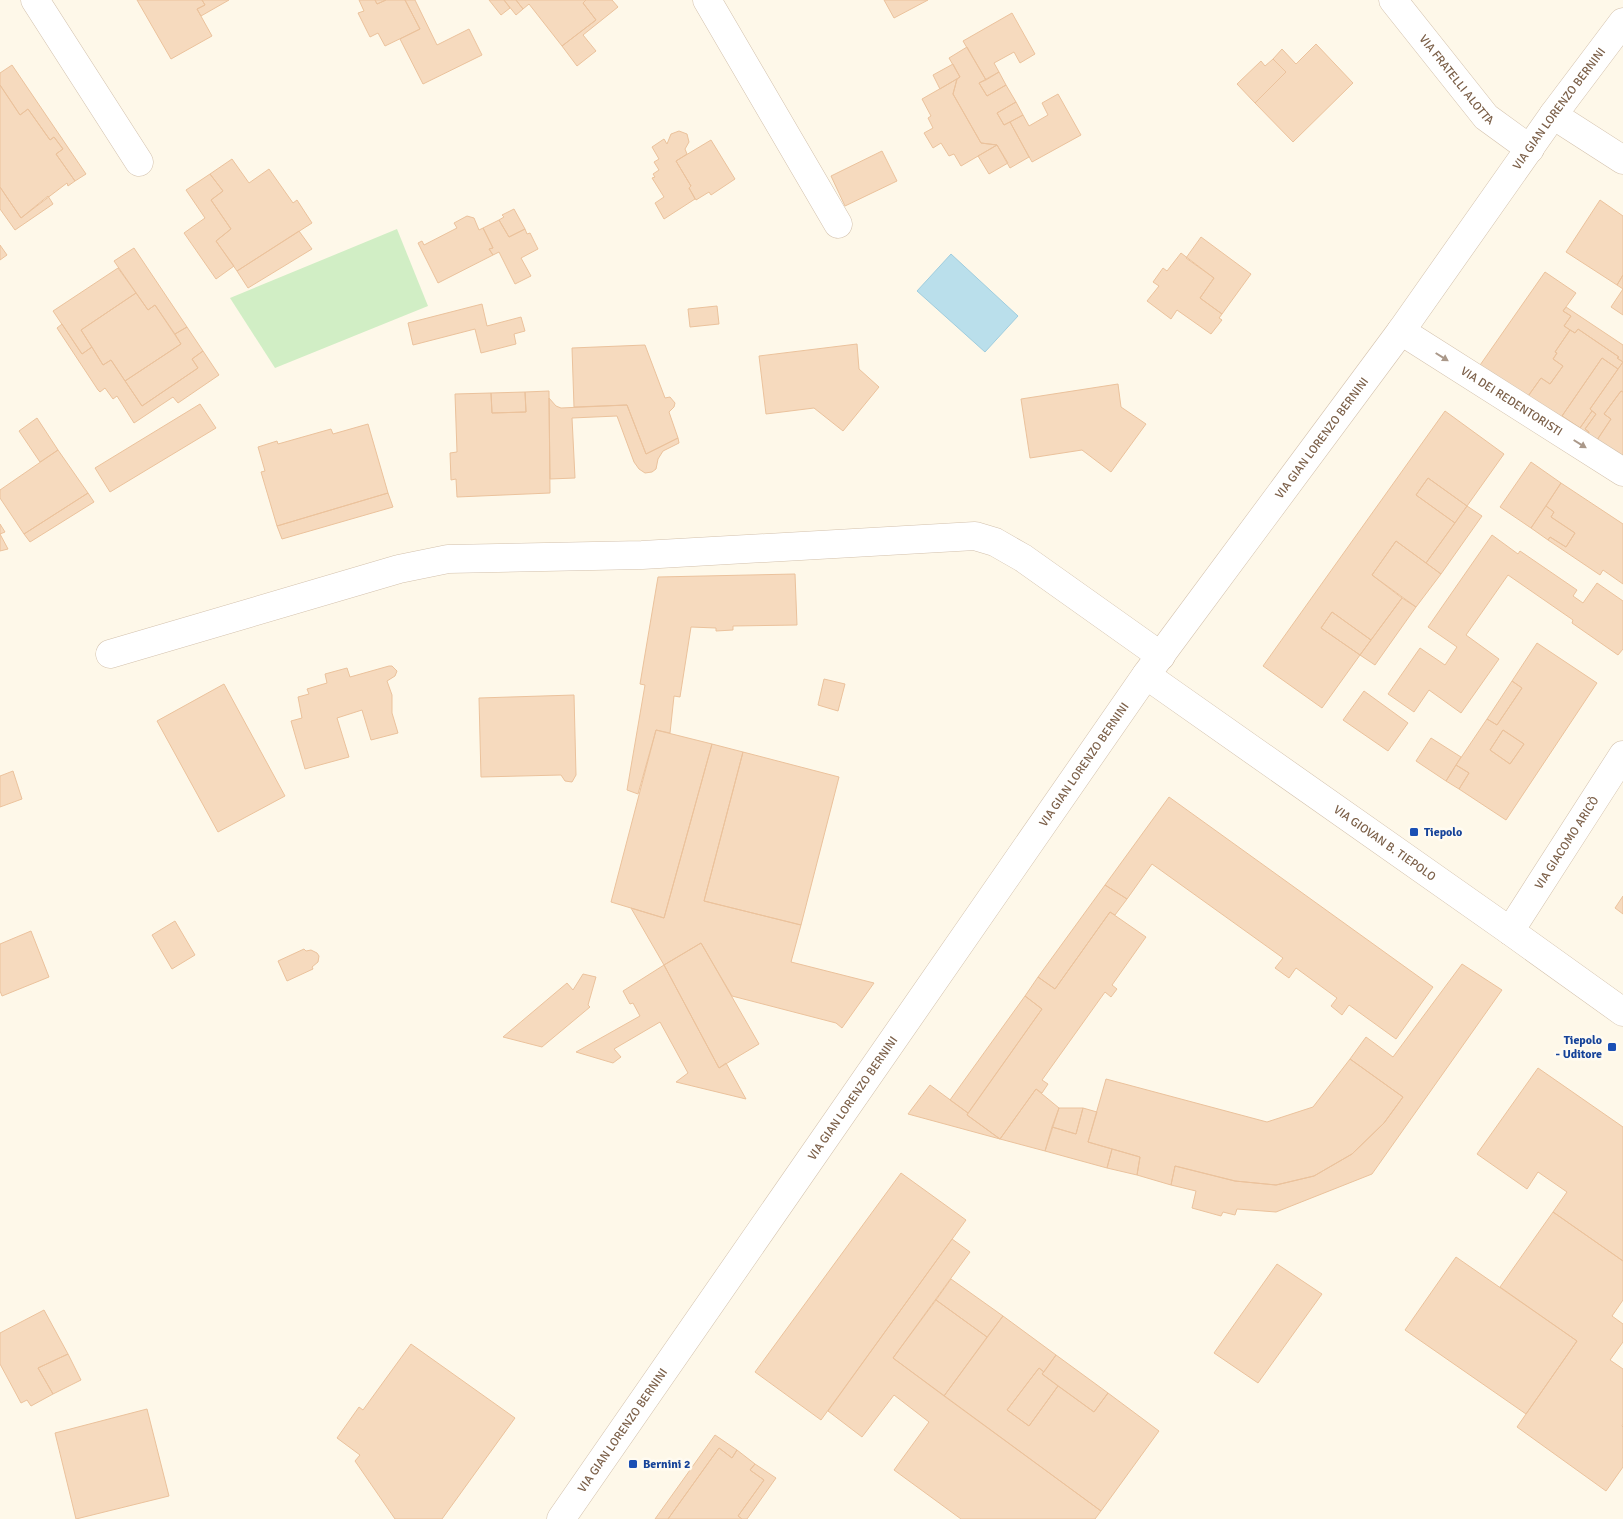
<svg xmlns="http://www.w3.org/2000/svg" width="1623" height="1519" viewBox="0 0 1623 1519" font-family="Signika,sans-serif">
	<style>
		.green { fill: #d1eec5 }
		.water { fill: #badfeb; stroke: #9fcdde }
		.building { fill: #f6dabe; stroke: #ebc29c; fill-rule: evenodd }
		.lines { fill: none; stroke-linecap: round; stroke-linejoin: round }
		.minor-casing { stroke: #d3c1ac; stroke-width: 29 }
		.minor { stroke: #fff; stroke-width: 28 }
		.oneway { fill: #aa9889 }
		.transit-dot { fill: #1a4fb4; stroke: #fffbf1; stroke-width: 2 }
		.labels { text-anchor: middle; stroke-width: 5; stroke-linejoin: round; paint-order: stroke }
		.street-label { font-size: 12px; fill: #7c6049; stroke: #fffbf1 }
		.transit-label { font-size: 12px; font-weight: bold; fill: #164399; stroke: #fffbf1; text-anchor: start }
	</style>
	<rect width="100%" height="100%" fill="#fef8e9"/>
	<!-- green -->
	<path class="green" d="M397,229L428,306L275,368L230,298Z"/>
	<!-- water -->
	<path class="water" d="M951,254L1018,316L985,352L917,291Z"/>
	<!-- building -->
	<path class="building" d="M137,0H202L205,5L197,9L212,36L171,59Z
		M202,0H229L201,16L197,9L205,5Z
		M359,0H375L377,4L386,0H405L420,29L385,46L378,33L370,37L358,13L364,11Z
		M375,0H386L377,4Z
		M405,0H415L437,45L469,29L482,55L423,84L400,39L420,29Z
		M489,0H504L510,8L501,15Z
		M504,0H516L523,9L516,15Z
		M516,0H586L583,3L596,20L562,46L529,4L523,9Z
		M586,0H612L618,7L583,35L596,51L577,66L562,46L596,20L583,3Z
		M884,0H928L894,18Z
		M1012,13L1035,54L1020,63L1014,52L994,63L999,72L986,80L963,41Z
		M1316,44L1353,83L1293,142L1255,103L1286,72L1273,59L1282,49L1296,64Z
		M967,47L986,80L979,83L987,96L1006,85L1016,102L997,113L1004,125L1010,122L1029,157L1010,168L997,145L981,143L953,94L957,79L960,77L949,58Z
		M1273,59L1286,72L1255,103L1237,84L1261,61L1265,66Z
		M953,64L960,77L940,89L933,75Z
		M12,65L86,174L75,181L56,154L63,149L54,137L50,140L28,109L20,115L0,85V73Z
		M999,72L1006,85L987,96L979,83Z
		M957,79L953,94L981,143L997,145L961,166L954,154L949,156L941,143L933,148L924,133L933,128L928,118L931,116L922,99Z
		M0,85L20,115L28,109L50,140L54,137L63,149L56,154L75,181L68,186L67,183L21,218L0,187Z
		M1058,94L1081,135L1032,162L1010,122L1023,115L1029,126L1048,115L1042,103Z
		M1016,102L1023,115L1004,125L997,113Z
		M679,131L687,134L689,142L685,149L687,154L676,161L691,186L689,188L695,199L664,219L655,203L664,197L652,178L655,177L653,174L659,170L654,162L659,159L652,147L664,139L667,144L671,134Z
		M711,140L735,179L711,195L709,192L696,200L689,188L691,186L676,161Z
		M997,145L1008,163L989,174L978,156Z
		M882,151L897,181L845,206L831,176Z
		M232,159L249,183L269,169L293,203L297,200L312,223L237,271L216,241L231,229L211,200L223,191L210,174Z
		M210,174L223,191L211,200L231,229L216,241L234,266L216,279L184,233L205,218L186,190Z
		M0,187L21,218L48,196L53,204L15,230L0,209Z
		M1600,200L1623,216V275L1617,285L1566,252Z
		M514,209L525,229L509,237L499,220L504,217L502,215Z
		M467,216L474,218L479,230L483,228L493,248L489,249L493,255L438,283L418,243L422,241L424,245L457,228L454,223Z
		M499,220L509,237L525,229L527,234L530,233L538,249L521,258L531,276L515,284L499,252L493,255L489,249L493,248L483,228Z
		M299,231L312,249L248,288L237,271Z
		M1201,237L1251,274L1222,314L1200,298L1214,278L1186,258Z
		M0,245L7,255L0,260Z
		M134,248L187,327L175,334L155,305L148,310L114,261Z
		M1181,253L1214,278L1200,298L1222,314L1219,318L1222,320L1211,334L1177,310L1171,319L1147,301L1159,286L1153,282L1163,268L1167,271Z
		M118,268L136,293L81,330L92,347L82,354L53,311Z
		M1545,272L1576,293L1563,311L1571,316L1564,326L1570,330L1555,352L1557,353L1553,359L1563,366L1550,384L1541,378L1526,399L1478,368Z
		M1623,275V289L1617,285Z
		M1623,289V315L1611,307Z
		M136,293L148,310L155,305L181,344L125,381L111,360L103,365L81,330Z
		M482,304L487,326L521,317L525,331L514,334L516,344L481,353L475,329L413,345L408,323Z
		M717,306L719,324L690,327L688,309Z
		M1566,307L1623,345V362L1617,358L1619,357L1578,329L1575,333L1564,326L1571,316L1563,311Z
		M62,324L82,354L92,347L103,365L111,360L142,406L198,368L192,359L203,351L219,375L178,403L173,397L134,423L117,396L113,399L105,388L100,392L98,390L57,328Z
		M187,327L203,351L192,359L198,368L142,406L125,381L181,344L175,334Z
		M1578,329L1619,357L1617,358L1623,362L1618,369L1602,358L1562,416L1580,428L1577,432L1526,399L1541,378L1550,384L1563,366L1553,359L1557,353L1555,352L1570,330L1575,333Z
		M857,344L859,369L879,387L843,431L814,408L766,414L759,356Z
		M645,345L665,398L670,397L675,403L674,407L669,412L678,438L646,454L627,405L574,407L572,348Z
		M1602,358L1618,369L1590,409L1592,411L1580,428L1562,416Z
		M1623,362V392L1621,391L1604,414L1611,419L1597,440L1588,434L1589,432L1585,429L1596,414L1590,409Z
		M1118,384L1121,407L1146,424L1111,472L1082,450L1030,458L1021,399Z
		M549,391L550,493L457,497L456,479L451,480L450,453L457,452L455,394L491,393L492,413L526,412L525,392Z
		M1621,391L1623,392V462L1577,432L1592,411L1596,414L1585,429L1589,432L1588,434L1597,440L1611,419L1604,414Z
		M525,392L526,412L492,413L491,393Z
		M549,398L556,406L561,408L627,405L646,454L678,438L679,443L663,451L658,459L656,469L652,472L645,473L639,469L634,462L617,416L572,418L575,478L550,479Z
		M200,404L216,428L110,492L95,468Z
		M1445,411L1504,454L1467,506L1428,478L1416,495L1455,523L1426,563L1396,541L1372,575L1402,598L1371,640L1332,612L1321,628L1360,655L1322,708L1263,666Z
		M37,418L58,450L40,462L19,431Z
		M368,424L388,493L277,526L261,472L265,471L258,447L277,441L278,444L331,429L333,434Z
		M58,450L88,493L24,534L0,498V490Z
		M1531,462L1561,483L1531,528L1500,507Z
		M1428,478L1467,506L1455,523L1416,495Z
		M1561,483L1623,524V584L1603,570L1600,575L1548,540L1550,537L1566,547L1575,533L1551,517L1554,512L1546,506Z
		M88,493L94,502L30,542L24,534Z
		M388,493L393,507L282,539L277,526Z
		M1467,506L1482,516L1441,574L1426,563Z
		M1546,506L1554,512L1551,517L1575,533L1566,547L1550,537L1548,540L1531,528Z
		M0,524L5,532L0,534L8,549L0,551Z
		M1492,535L1518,554L1520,551L1577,590L1573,596L1583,603L1597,583L1623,601V649L1618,655L1572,623L1573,620L1508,575L1466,635L1499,659L1461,713L1429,690L1414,712L1388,694L1420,648L1445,665L1457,647L1428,627Z
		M1396,541L1441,574L1416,607L1372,575Z
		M795,574L797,625L733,626V630L716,631V628L691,627L680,697L674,696L670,733L656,730L638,794L627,790L645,685L640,684L658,577Z
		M1402,598L1416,607L1375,665L1360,655Z
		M1332,612L1371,640L1360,655L1321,628Z
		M1537,643L1597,683L1506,820L1459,789L1469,773L1456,765L1487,719L1497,725L1522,688L1512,681ZM1503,730L1524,744L1510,764L1490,750Z
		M389,666H392L397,671L395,676L387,681L392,695V713L398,733L371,740L362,710L337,718L349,757L305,769L291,721L302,718L298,697L309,694L307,689L327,683L325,674L347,668L350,677Z
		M824,679L845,684L838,711L818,705Z
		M1512,681L1522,688L1497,725L1487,719Z
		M224,684L285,796L218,832L157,721Z
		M1364,691L1408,723L1388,751L1343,720Z
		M574,695L576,775L572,782L565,781L561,775L481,777L479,698Z
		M656,730L712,744L664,918L611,902Z
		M1503,730L1524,744L1510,764L1490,750Z
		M1431,738L1461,757L1446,781L1416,761Z
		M712,744L743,752L704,901L801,925L791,962L874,983L842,1028L836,1023L732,996L701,943L664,965L631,908L664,918Z
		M743,752L839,777L801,925L704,901Z
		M1456,765L1469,773L1459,789L1446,781Z
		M13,771L22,799L0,807V776Z
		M1169,797L1433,987L1396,1039L1349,1005L1342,1015L1331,1006L1337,998L1296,968L1289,978L1275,968L1283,958L1152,864L1127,899L1105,885Z
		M1105,885L1127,899L1115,915L1110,912L1055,989L1038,977Z
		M1623,896V914L1615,908Z
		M1110,912L1146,937L1112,985L1117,989L1111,997L1105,992L1042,1080L1048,1084L1042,1093L1036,1089L1000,1139L967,1115L1042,1009L1025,996L1038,977L1055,989Z
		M175,921L195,955L172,969L152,935Z
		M31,931L49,977L2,996L0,991V944Z
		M701,943L759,1044L719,1068L664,965Z
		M304,949L306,951L311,950L317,953L319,956L318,962L312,967L313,969L287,981L278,961Z
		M1462,964L1502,990L1372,1174L1276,1212L1237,1209L1235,1215L1223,1212L1221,1216L1192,1208L1196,1191L1171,1185L1175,1166L1235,1181L1276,1185L1314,1176L1352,1154L1384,1123L1403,1097L1350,1059L1366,1037L1393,1057Z
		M664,965L719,1068L726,1063L746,1099L676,1082L688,1073L660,1022L614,1049L621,1057L613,1063L576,1052L640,1016L633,1003L630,1004L623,991Z
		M583,974L596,977L588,1005L590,1007L542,1047L503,1037L567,983L573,990Z
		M1025,996L1042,1009L968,1113L950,1100Z
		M1350,1059L1403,1097L1384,1123L1352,1154L1314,1176L1276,1185L1235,1181L1175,1166L1171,1185L1137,1175L1140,1157L1088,1142L1106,1079L1267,1122L1313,1107Z
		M1538,1068L1623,1127V1261L1553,1212L1567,1192L1538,1172L1527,1189L1477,1154Z
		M930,1085L968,1113L967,1115L1000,1139L908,1114Z
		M1036,1089L1059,1108L1045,1151L1000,1139Z
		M1059,1108H1083L1076,1134L1052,1127Z
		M1083,1108L1097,1112L1088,1142L1112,1149L1107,1168L1045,1151L1052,1127L1076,1134Z
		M1112,1149L1140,1157L1137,1175L1107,1168Z
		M901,1173L966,1220L821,1420L755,1372Z
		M1553,1212L1623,1261V1300L1612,1316L1623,1324V1342L1610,1360L1623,1369V1424L1622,1426L1623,1427V1467L1606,1491L1517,1427L1577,1341L1500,1287Z
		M952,1239L970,1252L893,1358L1101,1511L1095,1519H961L894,1470L929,1422L894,1395L862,1437L828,1411Z
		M1456,1257L1577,1341L1526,1414L1405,1330Z
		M1277,1264L1322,1294L1258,1383L1214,1353Z
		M951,1279L1003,1316L987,1337L936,1300Z
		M936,1300L987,1337L944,1396L893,1358Z
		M44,1310L68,1354L38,1368L53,1394L31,1406L27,1400L21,1403L0,1364V1333Z
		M1003,1316L1056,1355L1044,1372L1039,1368L1007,1410L1029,1426L1058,1386L1094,1412L1108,1393L1159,1431L1101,1511L944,1396Z
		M411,1344L515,1418L442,1519H395L355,1461L360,1455L337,1438L359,1407L363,1410Z
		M68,1354L81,1380L53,1394L38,1368Z
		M1056,1355L1108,1393L1094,1412L1042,1374Z
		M1039,1368L1044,1372L1042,1374L1058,1386L1029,1426L1007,1410Z
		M147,1409L169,1496L76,1519L55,1433Z
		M715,1435L737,1450L732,1458L719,1448L668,1519H655Z
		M719,1448L732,1458L737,1450L755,1464L750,1470L764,1480L738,1516L742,1519H668Z
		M755,1464L776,1478L747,1519H742L738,1516L764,1480L750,1470Z"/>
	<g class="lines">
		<defs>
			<g id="minor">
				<path d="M35,0L139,162"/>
				<path d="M707,0L838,224"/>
				<path id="s1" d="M1393,0L1486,117L1530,149"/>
				<path d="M1553,115L1623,160"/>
				<path id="s2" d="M1401,331L1623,472"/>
				<path d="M110,654L399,569L448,559L642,555L975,536L995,542L1023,558L1161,656"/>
				<path id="s3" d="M1146,675L1510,931L1623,1012"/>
				<path id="s4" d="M1510,931L1623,755"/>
				<path id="s5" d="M561,1519L1146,675L1401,331L1553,115L1623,22"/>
			</g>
		</defs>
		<!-- minor casing -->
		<use href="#minor" class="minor-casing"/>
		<!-- minor -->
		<use href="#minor" class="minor"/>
	</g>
	<!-- one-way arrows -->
	<defs><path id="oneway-solid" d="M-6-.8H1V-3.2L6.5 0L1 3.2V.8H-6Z" transform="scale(1.25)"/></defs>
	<g class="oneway">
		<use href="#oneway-solid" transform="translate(1442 357) rotate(32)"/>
		<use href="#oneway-solid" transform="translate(1580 444) rotate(32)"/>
	</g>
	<!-- markers -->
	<g class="transit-dot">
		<rect x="1409" y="827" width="10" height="10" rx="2.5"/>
		<rect x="1607" y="1042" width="10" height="10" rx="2.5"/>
		<rect x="628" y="1459" width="10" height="10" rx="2.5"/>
	</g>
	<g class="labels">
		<!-- street labels -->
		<g class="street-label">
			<text dy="4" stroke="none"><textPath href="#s1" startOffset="102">VIA FRATELLI ALOTTA</textPath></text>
			<text dy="4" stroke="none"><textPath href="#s5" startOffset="1728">VIA GIAN LORENZO BERNINI</textPath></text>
			<text dy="4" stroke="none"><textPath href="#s2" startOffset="131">VIA DEI REDENTORISTI</textPath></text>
			<text dy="4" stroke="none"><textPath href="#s5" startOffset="1322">VIA GIAN LORENZO BERNINI</textPath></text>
			<text dy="4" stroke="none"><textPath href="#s5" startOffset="918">VIA GIAN LORENZO BERNINI</textPath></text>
			<text dy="4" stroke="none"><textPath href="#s3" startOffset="292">VIA GIOVAN B. TIEPOLO</textPath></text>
			<text dy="4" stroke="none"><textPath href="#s4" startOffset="105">VIA GIACOMO ARICÒ</textPath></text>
			<text dy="4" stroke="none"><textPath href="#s5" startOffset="512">VIA GIAN LORENZO BERNINI</textPath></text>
			<text dy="4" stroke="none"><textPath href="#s5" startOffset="108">VIA GIAN LORENZO BERNINI</textPath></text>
		</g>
		<!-- transit labels -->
		<g class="transit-label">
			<text x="1424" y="836">Tiepolo</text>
			<text x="1602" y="1044" text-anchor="end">Tiepolo<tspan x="1602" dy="14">- Uditore</tspan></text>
			<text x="643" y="1468">Bernini 2</text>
		</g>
	</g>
</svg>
